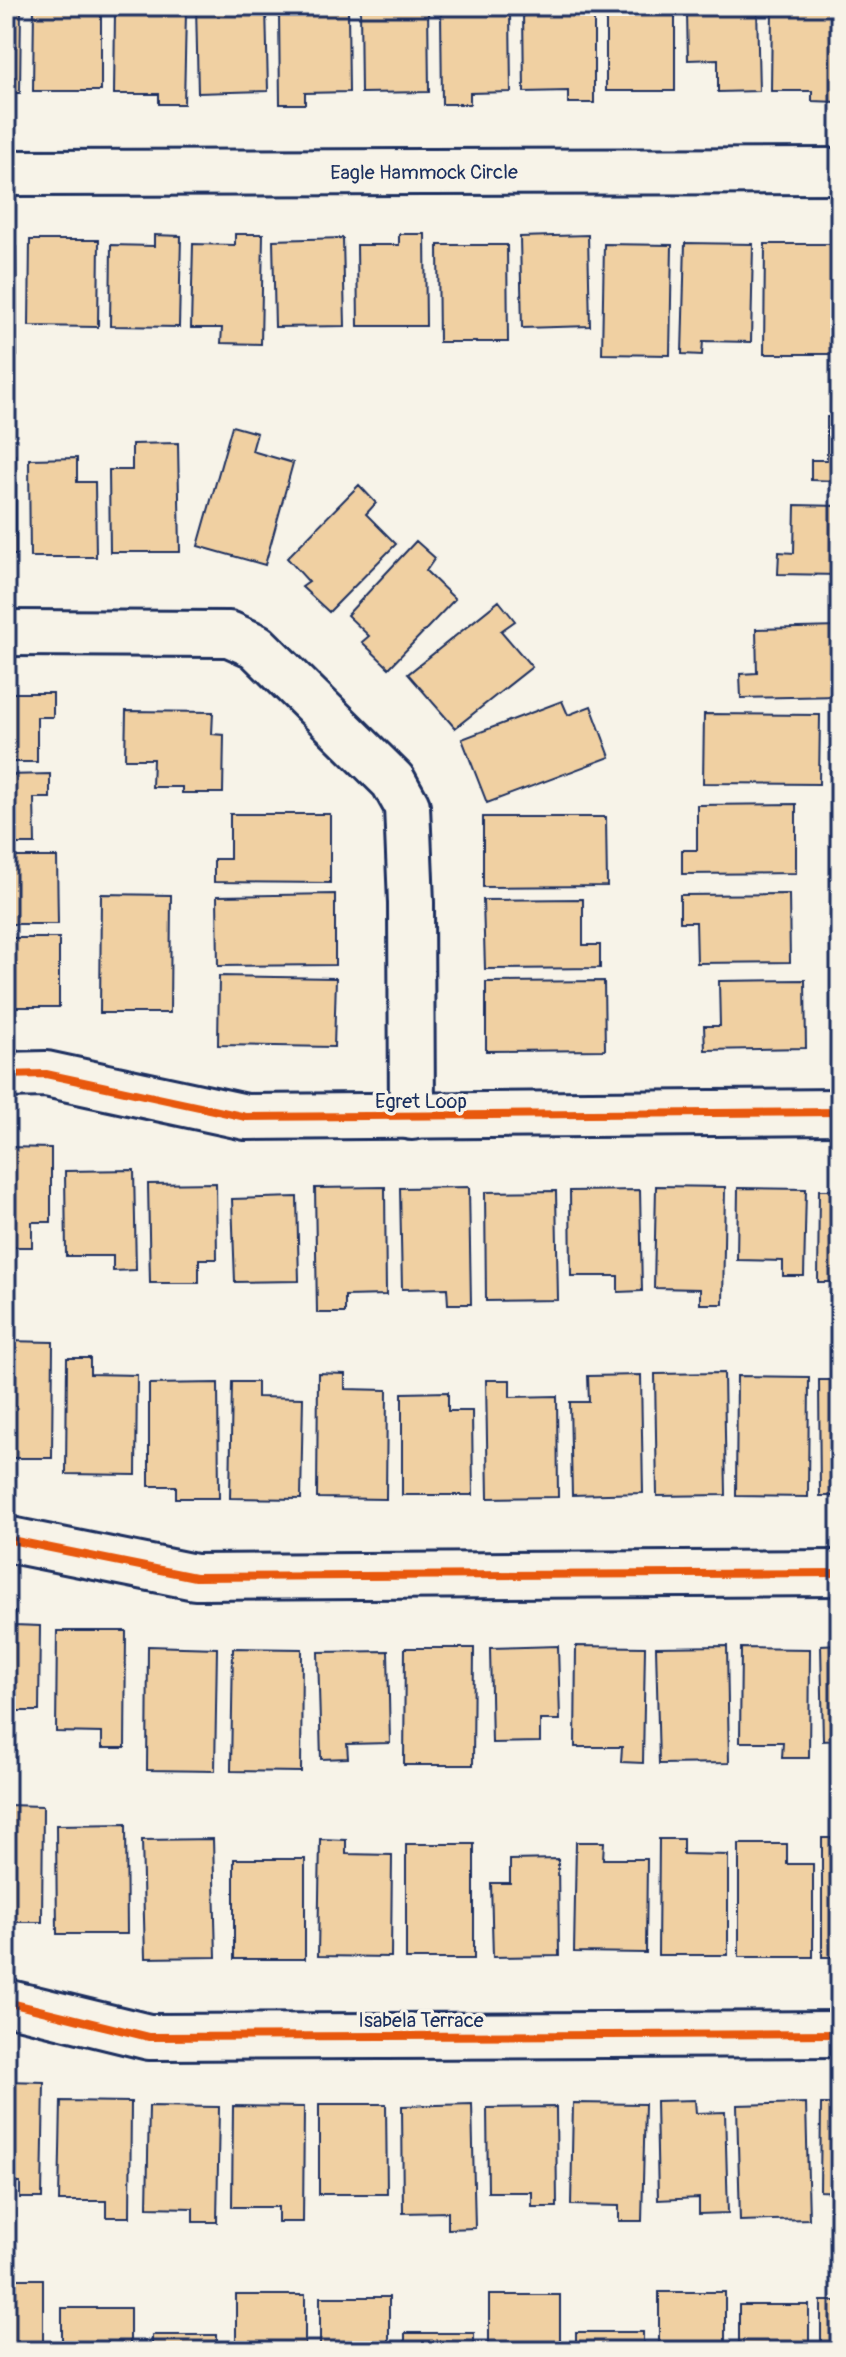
<svg xmlns="http://www.w3.org/2000/svg" width="846" height="2357" viewBox="0 0 846 2357" font-family="Pangolin,sans-serif">
	<style>
		.building { fill: #f0d0a2; stroke: #1b2f5e; stroke-width: 2 }
		.lines { fill: none; stroke-linecap: round; stroke-linejoin: round }
		.minor-casing { stroke: #1b2f5e; stroke-width: 50 }
		.minor { stroke: #f7f3e8; stroke-width: 44 }
		.cycleway-casing { stroke: #f7f3e8; stroke-width: 13 }
		.cycleway { stroke: #e8590c; stroke-width: 8 }
		.labels { text-anchor: middle; stroke-width: 7; stroke-linejoin: round; paint-order: stroke }
		.street-label { font-size: 20px; fill: #1b2f5e; stroke: #f7f3e8 }
	</style>
	<rect width="100%" height="100%" fill="#f7f3e8"/>
	<filter id="ink" filterUnits="userSpaceOnUse"><feTurbulence type="fractalNoise" baseFrequency=".0125" numOctaves="2"/><feDisplacementMap in="SourceGraphic" scale="16" xChannelSelector="R" yChannelSelector="G"/><feConvolveMatrix kernelMatrix="1 2 1 2 8 2 1 2 1" color-interpolation-filters="sRGB"/></filter>
	<g filter="url(#ink)">
		<!-- building -->
		<path class="building" d="M6,6H21L20,93H6Z
			M34,6H101V91H33Z
			M196,6H266L268,91L198,93Z
			M360,6H428L429,92L361,93Z
			M571,6H594V103H568V91L524,92L523,10H571Z
			M606,6H675V91H606Z
			M718,6H757L759,91L718,92V59L688,60L687,13H718Z
			M772,9L839,10L838,102L812,101V91H771Z
			M348,10L349,92L305,93V104H280L279,12Z
			M510,10L511,92L470,93V104H442L441,12Z
			M115,11L186,12L184,104H159V94H114Z
			M235,234H263L261,344L221,343L222,328H191L193,244L235,245Z
			M399,234H425L426,326H358L357,245H399Z
			M154,235L181,236L179,327L110,326L111,245L154,246Z
			M588,235L590,326L522,328L520,237Z
			M343,238L345,326L275,327L273,240Z
			M30,240H99L98,327L29,326Z
			M685,243L753,244L751,342L703,341L702,355L682,354Z
			M604,244L672,245L670,355L602,354Z
			M765,244H833V354H764Z
			M438,245H507L508,342H439Z
			M6,247H16L17,356H6Z
			M827,417L840,418V481L811,480V460H827Z
			M232,426L257,433L252,451L293,463L265,565L198,546Z
			M178,443L180,552H110L109,470H132V444Z
			M6,455H15L16,555H6Z
			M77,458V482H95L96,557H30L29,459Z
			M359,485L376,503L366,514L396,544L329,612L302,587L309,582L287,558Z
			M795,505L840,506V575L778,574L779,552L794,553Z
			M416,541L435,558L426,571L455,599L389,668L362,642L369,636L347,615Z
			M499,601L515,621L501,631L532,667L455,728L408,674Z
			M840,627V696L741,698L740,674L757,673L756,629Z
			M6,693H53V717H37V762H6Z
			M562,701L568,715L591,706L610,757L487,803L462,739Z
			M126,711L213,712L212,734L224,735L223,793H182V787H152L153,759H125Z
			M704,714L820,715L819,784L703,783Z
			M50,774V798H34L35,844H6V775Z
			M796,804V873L682,874V850H697V805Z
			M230,814H330V883L214,882V859H230Z
			M483,817H606L607,886L483,887Z
			M6,857H57L58,924H6Z
			M101,894L171,895L170,1013H100Z
			M335,894V965L218,966L217,896Z
			M789,894L790,962L697,963L696,922H680V895Z
			M583,899V945H600V968L485,969L483,900Z
			M6,938H59V1007H6Z
			M219,976L336,978L334,1047L218,1045Z
			M805,980L806,1048L705,1050L704,1026H720L719,981Z
			M604,981L605,1050L486,1051V982Z
			M6,1147L51,1148V1222H32V1247H6Z
			M134,1170L136,1270L113,1271V1256H66L65,1171Z
			M216,1183L217,1259H199V1283H150L148,1184Z
			M656,1186L725,1187L723,1304H700V1289L654,1288Z
			M385,1187L386,1295L345,1296V1313H317L315,1188Z
			M469,1187L471,1304H448L447,1288L402,1289L400,1188Z
			M738,1188L806,1189L804,1276H783V1261L737,1260Z
			M640,1190L642,1291L618,1292V1276H571L570,1191Z
			M819,1190H840V1282H818Z
			M556,1191L558,1300L486,1301L485,1192Z
			M297,1197L299,1281L235,1282L232,1199Z
			M6,1341L53,1342L52,1458H6Z
			M67,1358H90V1374L137,1375L136,1475L66,1474Z
			M318,1373L345,1374V1389L387,1390L386,1499L317,1498Z
			M724,1373L726,1495L657,1496L655,1374Z
			M641,1375L643,1493L572,1495L570,1402H589L588,1376Z
			M737,1376L809,1377L808,1497L736,1496Z
			M486,1380H510V1397L557,1396L558,1497L488,1498Z
			M819,1380H840V1496H820Z
			M232,1382H257V1397L303,1398L301,1499L230,1498Z
			M218,1383L219,1498H176V1486H149V1384Z
			M448,1392V1411H472L473,1495H402V1393Z
			M6,1612H15L14,1625L40,1626L39,1711H6Z
			M57,1631H126L125,1748H102V1733L56,1732Z
			M840,1644V1740L823,1741L821,1645Z
			M148,1646L217,1648L215,1771L147,1770Z
			M558,1646L560,1720H540V1742L492,1743L490,1648Z
			M576,1646L645,1647L643,1763L621,1762L622,1747H575Z
			M727,1646L729,1763L659,1764L656,1647Z
			M233,1648L302,1649L301,1772L231,1771Z
			M405,1648H474L473,1765H404Z
			M741,1648L810,1649L809,1758H782L783,1742H740Z
			M388,1651L390,1743L347,1744L348,1758L321,1759L318,1652Z
			M6,1805L43,1806L42,1922H6Z
			M126,1824L127,1934H57L56,1825Z
			M822,1838H840V1957H822Z
			M213,1839L216,1957L145,1958L142,1840Z
			M320,1839L346,1840V1854L392,1855L391,1957L318,1956Z
			M659,1839H683V1854L728,1855V1955H658Z
			M576,1842H604L603,1859H647L646,1953L574,1952Z
			M406,1844H474V1959H406Z
			M739,1844H787V1864H813V1957H739Z
			M234,1859H305V1959H234Z
			M558,1859L559,1956L493,1957L491,1883H510V1860Z
			M6,2081L44,2082L42,2198H20V2183H6Z
			M695,2100L696,2113L725,2112L728,2213L699,2214V2198L658,2200L656,2101Z
			M61,2101L131,2102L130,2217H106V2201H59Z
			M573,2103L645,2104L642,2221H619V2206L571,2205Z
			M806,2103L809,2219L740,2221L737,2105Z
			M319,2104H386L387,2194H319Z
			M472,2104L475,2228L448,2229V2212L403,2213L402,2106Z
			M821,2104H840V2192L820,2191Z
			M149,2106L219,2107L217,2222H193V2208L147,2207Z
			M233,2106L304,2107L303,2222H278V2207H232Z
			M556,2107L557,2207H532V2192H488L487,2108Z
			M6,2279H43V2351H6Z
			M659,2292H725V2351H659Z
			M236,2295H305V2351H236Z
			M489,2295H560V2351H489Z
			M320,2297H389V2351H320Z
			M821,2301H840V2351H821Z
			M739,2305H809V2351H739Z
			M62,2308H130V2351H62Z
			M576,2332H643V2351H576Z
			M405,2333H474V2351H405Z
			M152,2335H217V2351H152Z"/>
		<g class="lines">
			<defs>
				<g id="minor">
					<path id="s1" d="M6,173L840,171"/>
					<path d="M6,633L229,634L256,646L393,781L407,806L411,903L412,1117"/>
					<path d="M6,1075L46,1074L246,1117L840,1112"/>
					<path d="M6,1539L195,1577L840,1573"/>
					<path d="M6,2002L149,2037L840,2034"/>
				</g>
			</defs>
			<!-- minor casing -->
			<use href="#minor" class="minor-casing"/>
			<!-- minor -->
			<use href="#minor" class="minor"/>
			<defs>
				<path id="cycleway" d="M6,1075L46,1074L246,1117L840,1112
					M6,1539L195,1577L840,1573
					M6,2002L149,2037L840,2034"/>
			</defs>
			<!-- cycleway casing -->
			<use href="#cycleway" class="cycleway-casing"/>
			<!-- cycleway -->
			<use href="#cycleway" class="cycleway"/>
		</g>
	</g>
	<g class="labels">
		<!-- street labels -->
		<g class="street-label">
			<text dy="7" stroke="none"><textPath href="#s1" startOffset="418">Eagle Hammock Circle</textPath></text>
			<text x="421" y="1108">Egret Loop</text>
			<text x="421" y="2027">Isabela Terrace</text>
		</g>
	</g>
	<!-- margin -->
	<rect width="846" height="2357" fill="none" stroke="#f7f3e8" stroke-width="32"/>
	<rect x="16" y="16" width="814" height="2325" fill="none" stroke="#1b2f5e" stroke-width="3" filter="url(#ink)"/>
</svg>
